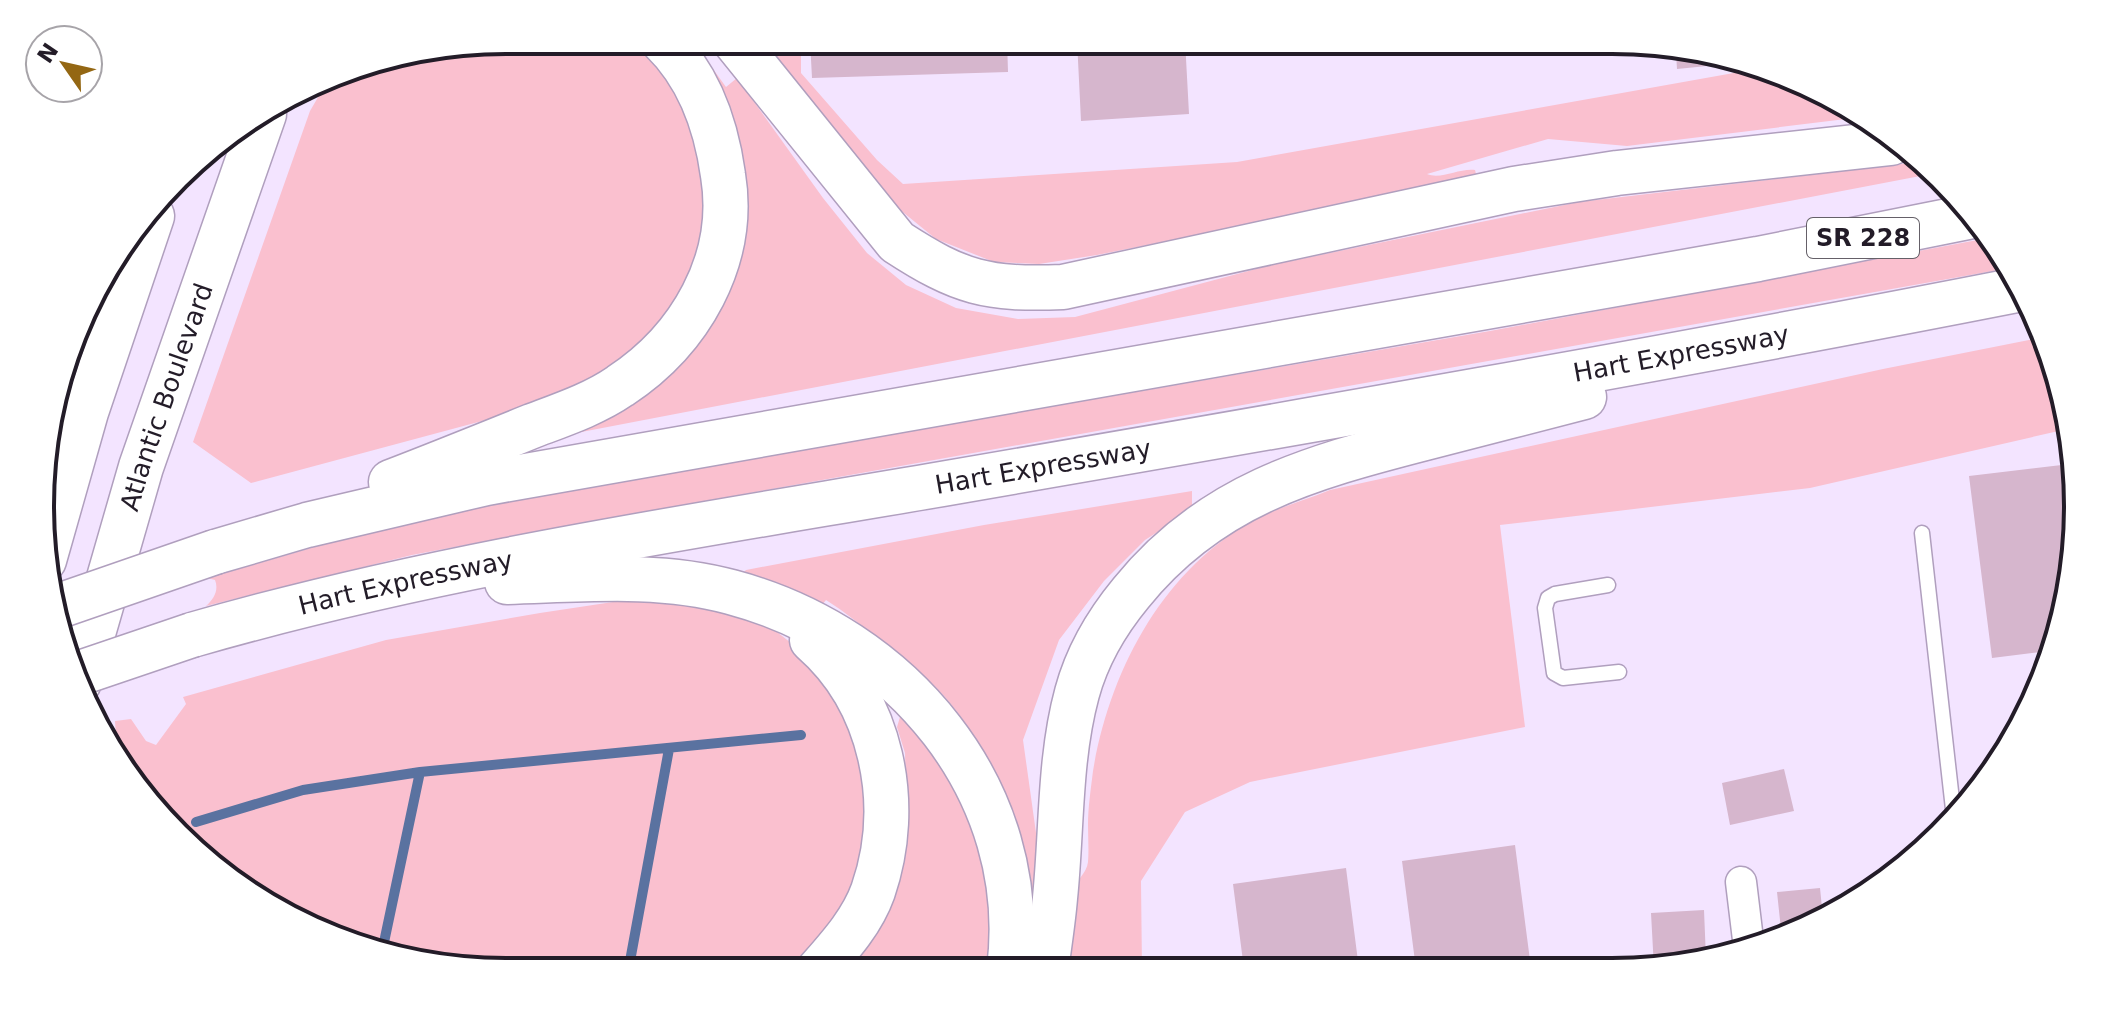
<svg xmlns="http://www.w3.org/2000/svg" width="2118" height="1012" viewBox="0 0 2118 1012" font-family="'DejaVu Sans',sans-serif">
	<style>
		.green { fill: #fac0cf }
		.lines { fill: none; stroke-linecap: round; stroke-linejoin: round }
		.stream { stroke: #5a72a0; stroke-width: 10 }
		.building { fill: #d6b6cd }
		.service-casing { stroke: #b09fbe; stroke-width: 17 }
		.minor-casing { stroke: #b09fbe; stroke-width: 33 }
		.primary-casing { stroke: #b09fbe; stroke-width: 47 }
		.motorway-casing { stroke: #b09fbe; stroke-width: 47 }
		.service { stroke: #fff; stroke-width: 14 }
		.minor { stroke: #fff; stroke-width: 30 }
		.primary { stroke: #fff; stroke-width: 44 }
		.motorway { stroke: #fff; stroke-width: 44 }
		.motorway-bridge-casing { stroke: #b09fbe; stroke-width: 47; stroke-linecap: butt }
		.motorway-bridge { stroke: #fff; stroke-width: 44 }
		.labels { text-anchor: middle; stroke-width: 7; stroke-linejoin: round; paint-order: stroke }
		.shield { fill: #fff; stroke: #656068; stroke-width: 2 }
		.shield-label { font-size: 24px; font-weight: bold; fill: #231c28 }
		.street-label { font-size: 26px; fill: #231c28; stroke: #fff }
		.rim { fill: none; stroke: #231c28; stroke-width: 4 }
	</style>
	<rect width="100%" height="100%" fill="#f3e4ff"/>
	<!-- green -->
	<path class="green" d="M506,40H640L671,75L704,151L709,235L674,312L612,375L523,410L251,483L193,442L310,111L328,80L356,65Z
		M678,40H692L726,87L737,78L823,198L867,253L906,285L956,308L1018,319L1075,317L1271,265L1579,202L1920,162L1936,173L571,434L720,291Z
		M759,40H801V73L877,160L903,184L1237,162L1756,69L1791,76L1854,118L1627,146L1548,139L1427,174C1441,180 1459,168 1475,170L1476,174L1468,181L1097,255L1039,264L994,262L936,239L899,209Z
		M1983,239L2004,269L587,522L412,555L206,606C214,599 219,590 215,580L207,578L349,537L542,494L1490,331Z
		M2044,337L2063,430L1810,488L1500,525L1525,727L1250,782L1185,812L1141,881L1142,970H1057C1060,951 1062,908 1070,892C1075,882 1087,873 1088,862C1089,850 1088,837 1088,825C1088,807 1091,788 1093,771C1110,670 1163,569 1256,519C1279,507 1306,500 1330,490L1883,369Z
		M1192,491V510L1145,540L1104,581L1059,640L1023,740L1045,897L1030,896C1021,824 992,751 944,696C926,676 902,657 880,640C862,626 845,612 826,600L822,605L742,574L746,570L984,525Z
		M646,597L693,599L772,628L805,654L855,728L872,820L850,904L795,971L506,972L327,936L177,836L117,753L115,721L131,719L146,741L156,745L186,704L183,697L386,640L540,613Z
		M900,717H905L960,793L987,872L992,970L836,971L906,795L905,753L897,727Z"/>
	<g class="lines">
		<!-- stream -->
		<path class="stream" d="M196,822L303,790L420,772L801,735
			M383,947L420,772
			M628,972L669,749"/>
	</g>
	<!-- building -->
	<path class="building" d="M810,40H1007L1008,72L812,78Z
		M1077,40H1185L1189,114L1081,121Z
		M1676,53L1727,63V64L1677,69Z
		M2070,464L2078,506L2049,651L1992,658L1969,476Z
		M1784,769L1794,811L1730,825L1722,783Z
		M1515,845L1531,968L1416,969L1402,861Z
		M1346,868L1359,969H1244L1233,884Z
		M1820,888L1823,918L1782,939L1777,892Z
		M1704,910L1706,959L1673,968H1654L1651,913Z"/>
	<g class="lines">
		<defs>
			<path id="service" d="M1922,533L1954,818
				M1608,585L1555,594L1548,598L1545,608L1554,673L1563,678L1619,672"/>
			<path id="minor" d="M1741,882L1749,948"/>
			<g id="primary">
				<path d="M44,560L86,412L152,216"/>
				<path id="s1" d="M79,682L141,467L264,114"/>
			</g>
			<g id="motorway">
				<path d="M734,40L897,242C960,283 987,290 1063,287L1514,189L1617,173L1891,143"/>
				<path d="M391,482C438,464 485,445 532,426C561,415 594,404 620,386C690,340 737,260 723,175C716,124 699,76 662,40"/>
				<path d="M215,552L307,525L486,483L1758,259L1968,217"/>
				<path d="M507,582C580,580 659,572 731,592C900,637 1032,790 1009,970"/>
				<path id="s2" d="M192,635C438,564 691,527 942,484C1301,422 1660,360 2017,290"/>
				<path d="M812,640C882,701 903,804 873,891C862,922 839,947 818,971"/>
				<path d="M1046,970C1049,946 1053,922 1055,898C1062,830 1059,759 1077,693C1087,656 1107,622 1131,593C1210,495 1309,468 1425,438C1478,424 1531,411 1584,397"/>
			</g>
		</defs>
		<!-- service casing -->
		<use href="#service" class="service-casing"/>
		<!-- minor casing -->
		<use href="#minor" class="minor-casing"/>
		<!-- primary casing -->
		<use href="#primary" class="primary-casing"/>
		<!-- motorway casing -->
		<use href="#motorway" class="motorway-casing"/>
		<!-- service -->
		<use href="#service" class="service"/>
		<!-- minor -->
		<use href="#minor" class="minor"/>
		<!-- primary -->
		<use href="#primary" class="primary"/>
		<!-- motorway -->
		<use href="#motorway" class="motorway"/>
		<defs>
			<path id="motorway-bridge" d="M56,607L215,552
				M77,674L192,635"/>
		</defs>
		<!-- motorway-bridge casing -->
		<use href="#motorway-bridge" class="motorway-bridge-casing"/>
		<!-- motorway-bridge -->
		<use href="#motorway-bridge" class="motorway-bridge"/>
	</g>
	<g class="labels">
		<!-- shield labels -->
		<rect class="shield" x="1807" y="218" width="112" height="40" rx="6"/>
		<g class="shield-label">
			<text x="1863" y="246">SR 228</text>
		</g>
		<!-- street labels -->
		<g class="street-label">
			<text dy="9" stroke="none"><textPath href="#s2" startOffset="1516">Hart Expressway</textPath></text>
			<text dy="9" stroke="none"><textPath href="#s1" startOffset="298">Atlantic Boulevard</textPath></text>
			<text dy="9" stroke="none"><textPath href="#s2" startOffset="868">Hart Expressway</textPath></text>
			<text dy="9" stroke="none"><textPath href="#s2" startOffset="220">Hart Expressway</textPath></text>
		</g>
	</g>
	<!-- crop -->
	<path d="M0 0H2118V1012H0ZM506 54H1612A452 452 0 0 1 2064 506V506A452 452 0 0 1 1612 958H506A452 452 0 0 1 54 506V506A452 452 0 0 1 506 54Z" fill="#fff" fill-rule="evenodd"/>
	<path class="rim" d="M506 54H1612A452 452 0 0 1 2064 506V506A452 452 0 0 1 1612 958H506A452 452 0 0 1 54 506V506A452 452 0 0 1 506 54Z"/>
	<!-- north arrow -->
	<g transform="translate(64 64) rotate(304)"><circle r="38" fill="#ffffff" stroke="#a7a4a9" stroke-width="2"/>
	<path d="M0-6L14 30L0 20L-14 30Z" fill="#946713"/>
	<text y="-12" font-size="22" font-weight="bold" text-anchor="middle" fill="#231c28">N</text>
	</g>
</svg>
